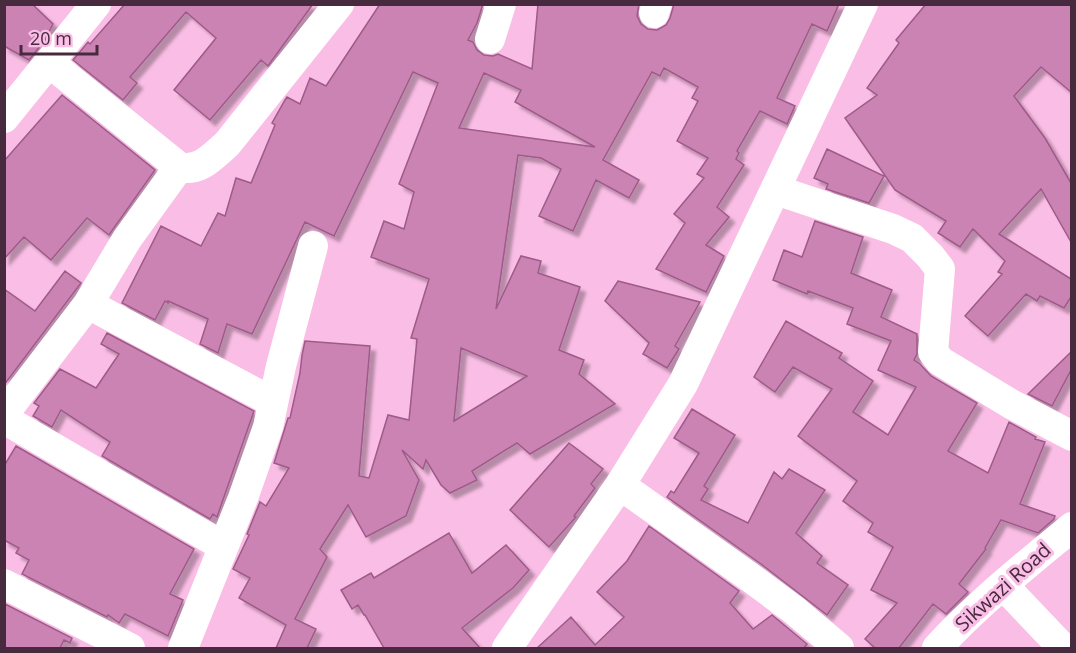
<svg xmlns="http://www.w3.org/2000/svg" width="1076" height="653" viewBox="0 0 1076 653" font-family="'Open Sans',sans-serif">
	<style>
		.building { fill: #ca83b3; stroke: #9e5a89; stroke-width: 1.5; fill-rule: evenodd; filter: url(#shadow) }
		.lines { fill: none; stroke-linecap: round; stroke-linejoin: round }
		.minor { stroke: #fff; stroke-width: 30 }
		.labels { text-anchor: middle; stroke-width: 6; stroke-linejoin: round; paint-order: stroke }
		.street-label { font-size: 20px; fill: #482a3e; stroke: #fabde5 }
	</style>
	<defs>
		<filter id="shadow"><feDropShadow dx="5.5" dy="5.5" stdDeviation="1.5" flood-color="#0004"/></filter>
	</defs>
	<rect width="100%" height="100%" fill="#fabde5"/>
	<!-- building -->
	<path class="building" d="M4,4H32L53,24L45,40L29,60L4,46Z
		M125,4H313L268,66L261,60L210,120L174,90L216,38L186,12L130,77L137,83L123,100L73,60L88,42L90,44Z
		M380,4H483L477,23L468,40L473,42L477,50L484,55L493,56L498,54L532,69L538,4H639L637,16L641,24L648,29L657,30L666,25L670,18L674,4H839L827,31L812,24L777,98L795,106L787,124L760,111L737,151L739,153L736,159L744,165L717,207L729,217L706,245L724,256L706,292L656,269L685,223L674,214L704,178L697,174L708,158L677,141L698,101L692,98L698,87L664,68L660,76L652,72L603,160L639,180L629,198L596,180L573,231L539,216L561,169L541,158L518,155L496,309L521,256L541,261L538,273L580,287L559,350L584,360L579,374L615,404L530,454L517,443L472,471L477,480L450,493L441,485L426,460L423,469L402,450L419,480L406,516L366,537L348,505L320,549L327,557L295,619L316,629L307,648H276L286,625L239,598L250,578L233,569L249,535L247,534L260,502L266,506L289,468L274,463L288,418H290L300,373L302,355L305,341L370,346L359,476L369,478L388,415L409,420L417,339L411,338L429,279L371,257L384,221L404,229L414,192L399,184L438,83L413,72L334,236L305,222L252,334L227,324L218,353L200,344L208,319L168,301V303L165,301L155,320L122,303L161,226L201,246L218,213L225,216L236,178L251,183L275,125L272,123L285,100L287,97L300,104L310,78L326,86ZM484,73L521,90L515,102L595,147L459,128ZM461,348L527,376L454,421Z
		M926,4H1071V92L1041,67L1014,96L1045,138L1071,183V242L1041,189L999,234L1071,279V297L1064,308L1040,296L1037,301L1026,294L988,336L965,316L1002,274L998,272L1005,261L973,229L960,247L938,233L946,221L895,190L845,118L877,95L867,88L899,43L896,40Z
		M62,95L155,170L109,235L87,218L51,260L24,237L4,259V161Z
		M827,149L884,176L869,203L826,189L828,184L814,178Z
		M815,221L863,237L851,273L892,290L881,317L917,334V354L914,360L920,364L931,376L977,403L948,451L988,473L1009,422L1036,437L1035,439L1045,442L1020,504L1055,516L1054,519L1038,533L1001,520L985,548L986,549L959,584L968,592L946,614L933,604L899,648H875L865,639L897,603L871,590L893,547L868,532L873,523L843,501L857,481L798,436L832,389L793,367L775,392L754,377L786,321L842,353L839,358L873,381L853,412L888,435L916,387L878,370L891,341L847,324L853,308L808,291L807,294L773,280L784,250L802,257Z
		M65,271L81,283L4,385V289L35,311Z
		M618,281L700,302L675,346L679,349L667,368L643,354L649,343L605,301Z
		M107,333L254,411L217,517L213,514L210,519L102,456L110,442L61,410L52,427L33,416L39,406L34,403L60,369L96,388L119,354L101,344Z
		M1071,352V370L1052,406L1028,394Z
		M692,409L735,435L704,486L708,489L701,500L748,523L774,472L782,479L789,469L825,490L796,533L822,556L817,563L848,585L827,615L761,564L667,497L671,491L674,493L699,453L674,438Z
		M569,443L603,469L591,484L595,488L574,516L576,517L549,547L510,510Z
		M16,446L194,549L170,594L183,600L168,636L125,614L119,623L108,615L107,617L22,574L29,560L16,553L19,548L4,540V466Z
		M649,526L739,591L730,603L753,629L772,615L807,644L804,648H537L571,617L595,645L624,617L597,592L627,561Z
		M449,533L472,573L506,545L529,570L513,588L462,628L480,648H384L365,615H364L358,605L352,609L341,590L371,573L374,578Z
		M5,604L72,638L70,643L64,640L60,648H4Z"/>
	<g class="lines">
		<!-- minor -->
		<path class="minor" d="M654,13L657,4
			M490,39L501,4
			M50,63L179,167C200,172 212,157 227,144L339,4
			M4,118L96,4
			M776,190L893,229L912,238L930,256L940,269L933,352L940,361L1011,404L1072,436
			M88,304L273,402
			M4,414L88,304L127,239L179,167
			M4,419L223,546
			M620,485L751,578L794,610L839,648
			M4,584L130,648
			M1003,585L1063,648
			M183,648L243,498L268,427L281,366L313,246
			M507,648L620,485L683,384L863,4
			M937,648C977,604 1025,566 1072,527"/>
	</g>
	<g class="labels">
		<!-- street labels -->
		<g class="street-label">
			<text transform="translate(1003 587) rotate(-42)" y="7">Sikwazi Road</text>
		</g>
	</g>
	<!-- border -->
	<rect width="1076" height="653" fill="none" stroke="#482a3e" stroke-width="12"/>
	<!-- scale -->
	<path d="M21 45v9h76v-9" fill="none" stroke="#482a3e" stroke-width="3"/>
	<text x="30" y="45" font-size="18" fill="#482a3e" stroke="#fabde5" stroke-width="4.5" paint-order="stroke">20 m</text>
</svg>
